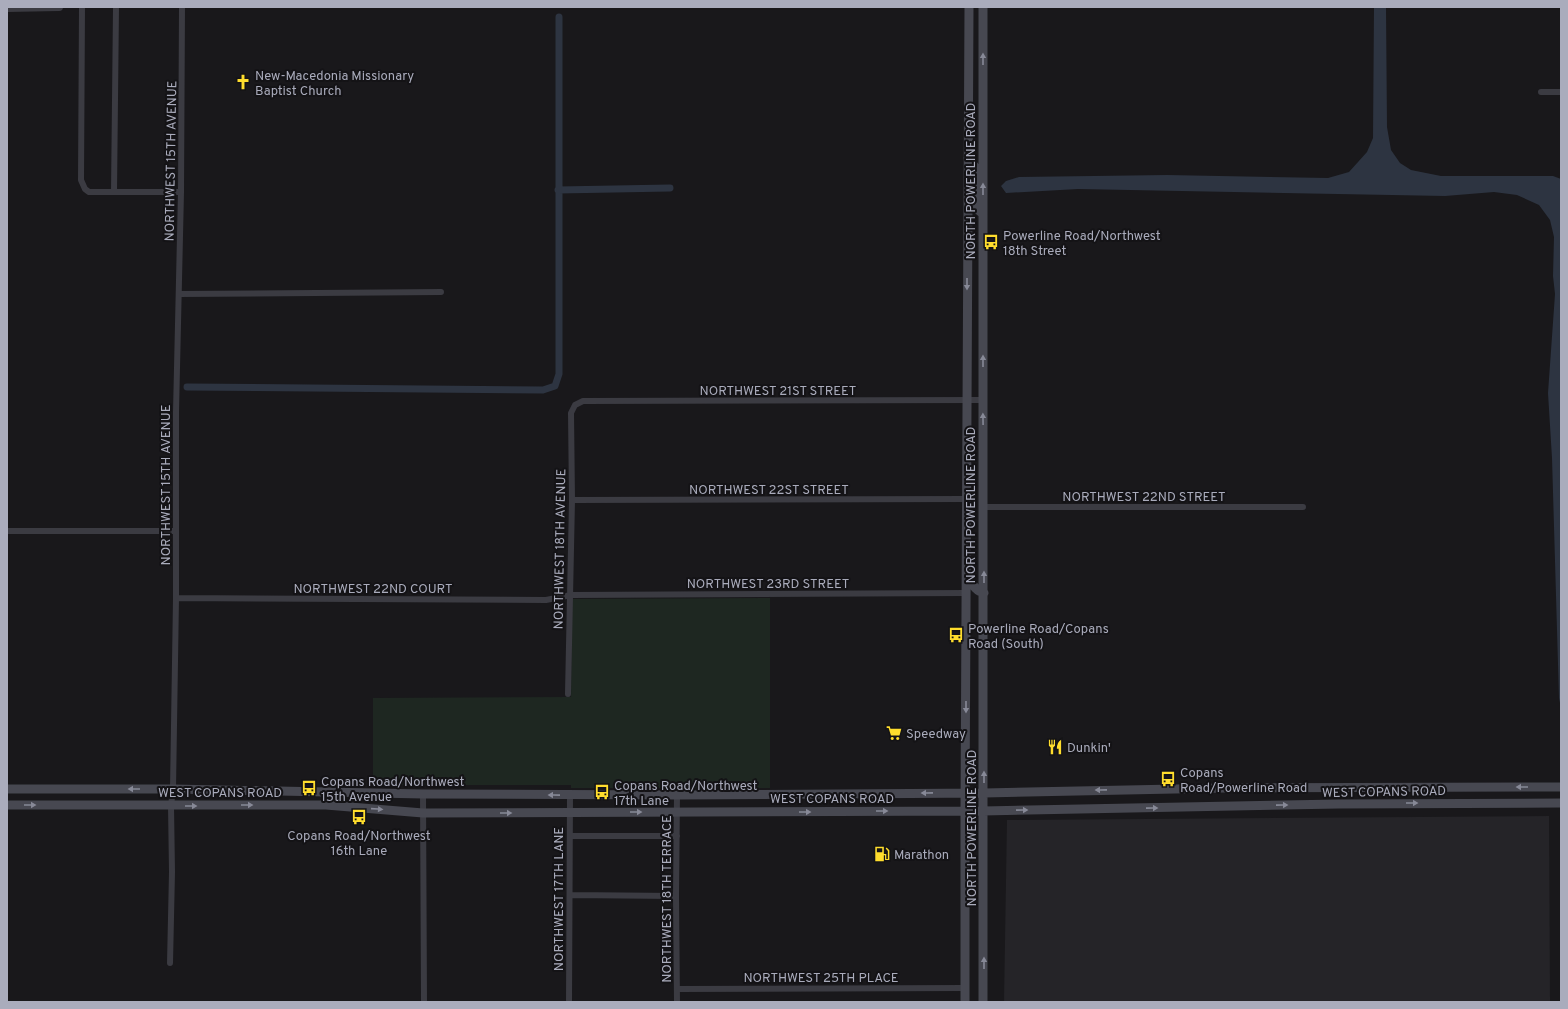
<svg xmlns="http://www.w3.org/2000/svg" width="1568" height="1009" viewBox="0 0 1568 1009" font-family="Overpass,sans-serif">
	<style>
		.built { fill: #252428 }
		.green { fill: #1e2721 }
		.water { fill: #2d3441 }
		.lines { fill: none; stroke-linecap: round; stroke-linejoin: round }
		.canal { stroke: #2d3441; stroke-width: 7 }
		.minor { stroke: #3b3b42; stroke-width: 6 }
		.tertiary { stroke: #3b3b42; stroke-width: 8 }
		.secondary { stroke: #474851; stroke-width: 9 }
		.oneway { fill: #878997 }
		.labels { text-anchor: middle; stroke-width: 4; stroke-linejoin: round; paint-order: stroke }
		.poi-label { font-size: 13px; fill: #aaacbc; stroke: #141316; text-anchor: start }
		.street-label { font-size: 13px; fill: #aaacbc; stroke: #141316 }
	</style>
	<rect width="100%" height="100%" fill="#19181b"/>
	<!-- built -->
	<path class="built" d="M1549,816L1550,1002H1004L1007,820Z"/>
	<!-- green -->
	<path class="green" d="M770,598V788H571V785H373V698L571,697L572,599Z"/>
	<!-- water -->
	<path class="water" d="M1374,7H1386L1387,127L1391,150L1400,163L1411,170L1441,176H1553L1561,179V708L1559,698L1552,458L1548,393L1555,294L1553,276L1554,237L1550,220L1539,205L1517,195L1494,192L1445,196L1078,189L1006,193L1001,186L1006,181L1019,177L1167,175L1328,178L1349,172L1367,152L1373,138Z"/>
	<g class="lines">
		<!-- canal -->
		<path class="canal" d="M558,190L670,188
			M187,387L543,390L555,386L559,374V17"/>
		<!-- minor -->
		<path class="minor" d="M82,7L81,180L85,189L89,192H181
			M1541,92H1561
			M114,192L116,7
			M179,294L441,292
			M572,500L967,499
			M984,507H1303
			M7,531H176
			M176,598L546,600L571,595L966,593
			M568,694L572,500L571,413L575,405L583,401L983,400
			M423,794L424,1002
			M570,836H677
			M570,895L676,896
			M170,963L172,872L171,806L173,789L176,598V412L181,192L182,7
			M677,989L965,988
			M569,1002L570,795
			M677,1002L676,896L677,795"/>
		<!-- tertiary -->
		<path class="tertiary" d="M7,8L59,7"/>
		<!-- secondary -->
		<path class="secondary" d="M968,158L975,167V204L976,208L983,214
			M967,576C972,583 975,591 984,593
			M7,789H173L423,794L677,795L984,793L1224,788L1561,787
			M7,805H326L423,813L983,811L1339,804L1561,803
			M965,1002V811L969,7
			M983,1002V7"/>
	</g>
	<!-- one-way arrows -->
	<defs><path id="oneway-solid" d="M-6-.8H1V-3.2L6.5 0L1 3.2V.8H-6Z"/></defs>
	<g class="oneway">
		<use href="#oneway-solid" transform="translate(983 59) rotate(-90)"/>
		<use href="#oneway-solid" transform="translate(983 189) rotate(-90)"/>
		<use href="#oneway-solid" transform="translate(967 284) rotate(90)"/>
		<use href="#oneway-solid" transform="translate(983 361) rotate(-90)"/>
		<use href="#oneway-solid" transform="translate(983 419) rotate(-91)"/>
		<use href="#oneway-solid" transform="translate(984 577) rotate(-90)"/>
		<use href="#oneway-solid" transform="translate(966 707) rotate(90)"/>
		<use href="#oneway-solid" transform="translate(984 777) rotate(-90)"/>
		<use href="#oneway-solid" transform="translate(1522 787) rotate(180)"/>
		<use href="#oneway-solid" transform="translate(134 789) rotate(180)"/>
		<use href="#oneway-solid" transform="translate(1101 790) rotate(179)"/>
		<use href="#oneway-solid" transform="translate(927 793) rotate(179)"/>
		<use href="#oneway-solid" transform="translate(554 795) rotate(-179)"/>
		<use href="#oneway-solid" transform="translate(1412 803)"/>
		<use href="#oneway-solid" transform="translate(30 805)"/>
		<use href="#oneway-solid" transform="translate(247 805)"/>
		<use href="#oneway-solid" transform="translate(1282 805) rotate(-1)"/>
		<use href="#oneway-solid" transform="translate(191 806)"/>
		<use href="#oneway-solid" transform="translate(1152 808) rotate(-1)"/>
		<use href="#oneway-solid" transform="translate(377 809) rotate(4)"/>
		<use href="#oneway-solid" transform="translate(1022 810) rotate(-1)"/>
		<use href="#oneway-solid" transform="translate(882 811)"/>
		<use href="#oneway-solid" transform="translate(636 812)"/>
		<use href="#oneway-solid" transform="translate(805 812)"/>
		<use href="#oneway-solid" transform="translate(506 813)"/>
		<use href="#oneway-solid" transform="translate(984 963) rotate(-90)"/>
	</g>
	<!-- icons -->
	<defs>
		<symbol id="church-bare" viewBox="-9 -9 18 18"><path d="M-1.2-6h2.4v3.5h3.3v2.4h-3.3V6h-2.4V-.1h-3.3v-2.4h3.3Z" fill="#ffdd2d" stroke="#141316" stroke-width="2.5" paint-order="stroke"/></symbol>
		<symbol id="bus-bare" viewBox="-9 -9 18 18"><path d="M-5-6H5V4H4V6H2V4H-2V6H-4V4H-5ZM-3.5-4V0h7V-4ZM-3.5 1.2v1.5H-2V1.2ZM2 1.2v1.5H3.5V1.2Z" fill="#ffdd2d" stroke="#141316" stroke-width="2.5" paint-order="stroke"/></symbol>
		<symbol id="supermarket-bare" viewBox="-9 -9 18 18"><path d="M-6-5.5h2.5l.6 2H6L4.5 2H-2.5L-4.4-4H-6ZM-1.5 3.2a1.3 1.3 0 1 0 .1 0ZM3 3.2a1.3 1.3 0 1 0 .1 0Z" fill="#ffdd2d" stroke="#141316" stroke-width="2.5" paint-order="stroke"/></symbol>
		<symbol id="restaurant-bare" viewBox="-9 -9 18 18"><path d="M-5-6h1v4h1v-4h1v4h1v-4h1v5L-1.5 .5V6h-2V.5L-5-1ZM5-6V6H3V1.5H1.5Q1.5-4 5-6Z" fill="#ffdd2d" stroke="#141316" stroke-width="2.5" paint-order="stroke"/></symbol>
		<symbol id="fuel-bare" viewBox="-9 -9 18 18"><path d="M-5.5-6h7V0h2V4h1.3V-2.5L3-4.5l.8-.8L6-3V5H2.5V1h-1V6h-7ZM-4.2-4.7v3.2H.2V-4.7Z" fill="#ffdd2d" stroke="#141316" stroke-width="2.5" paint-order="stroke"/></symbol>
	</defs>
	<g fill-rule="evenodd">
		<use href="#church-bare" x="232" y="71" width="22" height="22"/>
		<use href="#bus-bare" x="980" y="231" width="22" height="22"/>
		<use href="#bus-bare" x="945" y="624" width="22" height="22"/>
		<use href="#supermarket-bare" x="883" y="722" width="22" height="22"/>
		<use href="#restaurant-bare" x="1044" y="736" width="22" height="22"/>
		<use href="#bus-bare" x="1157" y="768" width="22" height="22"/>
		<use href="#bus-bare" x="298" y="777" width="22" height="22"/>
		<use href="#bus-bare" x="591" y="781" width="22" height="22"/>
		<use href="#bus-bare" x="348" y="806" width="22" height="22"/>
		<use href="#fuel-bare" x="871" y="843" width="22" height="22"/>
	</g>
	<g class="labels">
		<!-- poi labels -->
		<g class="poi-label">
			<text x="255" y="80">New-Macedonia Missionary<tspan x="255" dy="15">Baptist Church</tspan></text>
			<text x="1003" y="240">Powerline Road/Northwest<tspan x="1003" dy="15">18th Street</tspan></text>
			<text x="968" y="633">Powerline Road/Copans<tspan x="968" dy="15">Road (South)</tspan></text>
			<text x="906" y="738">Speedway</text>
			<text x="1067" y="752">Dunkin'</text>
			<text x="1180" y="777">Copans<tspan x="1180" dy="15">Road/Powerline Road</tspan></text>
			<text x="321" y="786">Copans Road/Northwest<tspan x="321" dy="15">15th Avenue</tspan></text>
			<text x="614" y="790">Copans Road/Northwest<tspan x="614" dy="15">17th Lane</tspan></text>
			<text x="359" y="840" text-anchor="middle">Copans Road/Northwest<tspan x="359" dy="15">16th Lane</tspan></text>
			<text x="894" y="859">Marathon</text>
		</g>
		<!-- street labels -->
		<g class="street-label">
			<text transform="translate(170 161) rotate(-89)" y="5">NORTHWEST 15TH AVENUE</text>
			<text transform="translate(970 181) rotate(-90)" y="5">NORTH POWERLINE ROAD</text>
			<text x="778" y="395">NORTHWEST 21ST STREET</text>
			<text transform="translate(165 485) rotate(-90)" y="5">NORTHWEST 15TH AVENUE</text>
			<text x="769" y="494">NORTHWEST 22ST STREET</text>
			<text x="1144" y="501">NORTHWEST 22ND STREET</text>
			<text transform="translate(970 505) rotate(-90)" y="5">NORTH POWERLINE ROAD</text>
			<text transform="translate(559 549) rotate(-89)" y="5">NORTHWEST 18TH AVENUE</text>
			<text x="768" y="588">NORTHWEST 23RD STREET</text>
			<text x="373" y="593">NORTHWEST 22ND COURT</text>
			<text transform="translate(1384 791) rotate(-1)" y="5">WEST COPANS ROAD</text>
			<text x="220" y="797">WEST COPANS ROAD</text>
			<text x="832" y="803">WEST COPANS ROAD</text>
			<text transform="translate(971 828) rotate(-90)" y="5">NORTH POWERLINE ROAD</text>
			<text transform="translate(558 899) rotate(-90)" y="5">NORTHWEST 17TH LANE</text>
			<text transform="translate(666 899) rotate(-90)" y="5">NORTHWEST 18TH TERRACE</text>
			<text x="821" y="982">NORTHWEST 25TH PLACE</text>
		</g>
	</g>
	<!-- border -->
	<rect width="1568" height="1009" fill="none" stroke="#aaacbc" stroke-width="16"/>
</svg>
